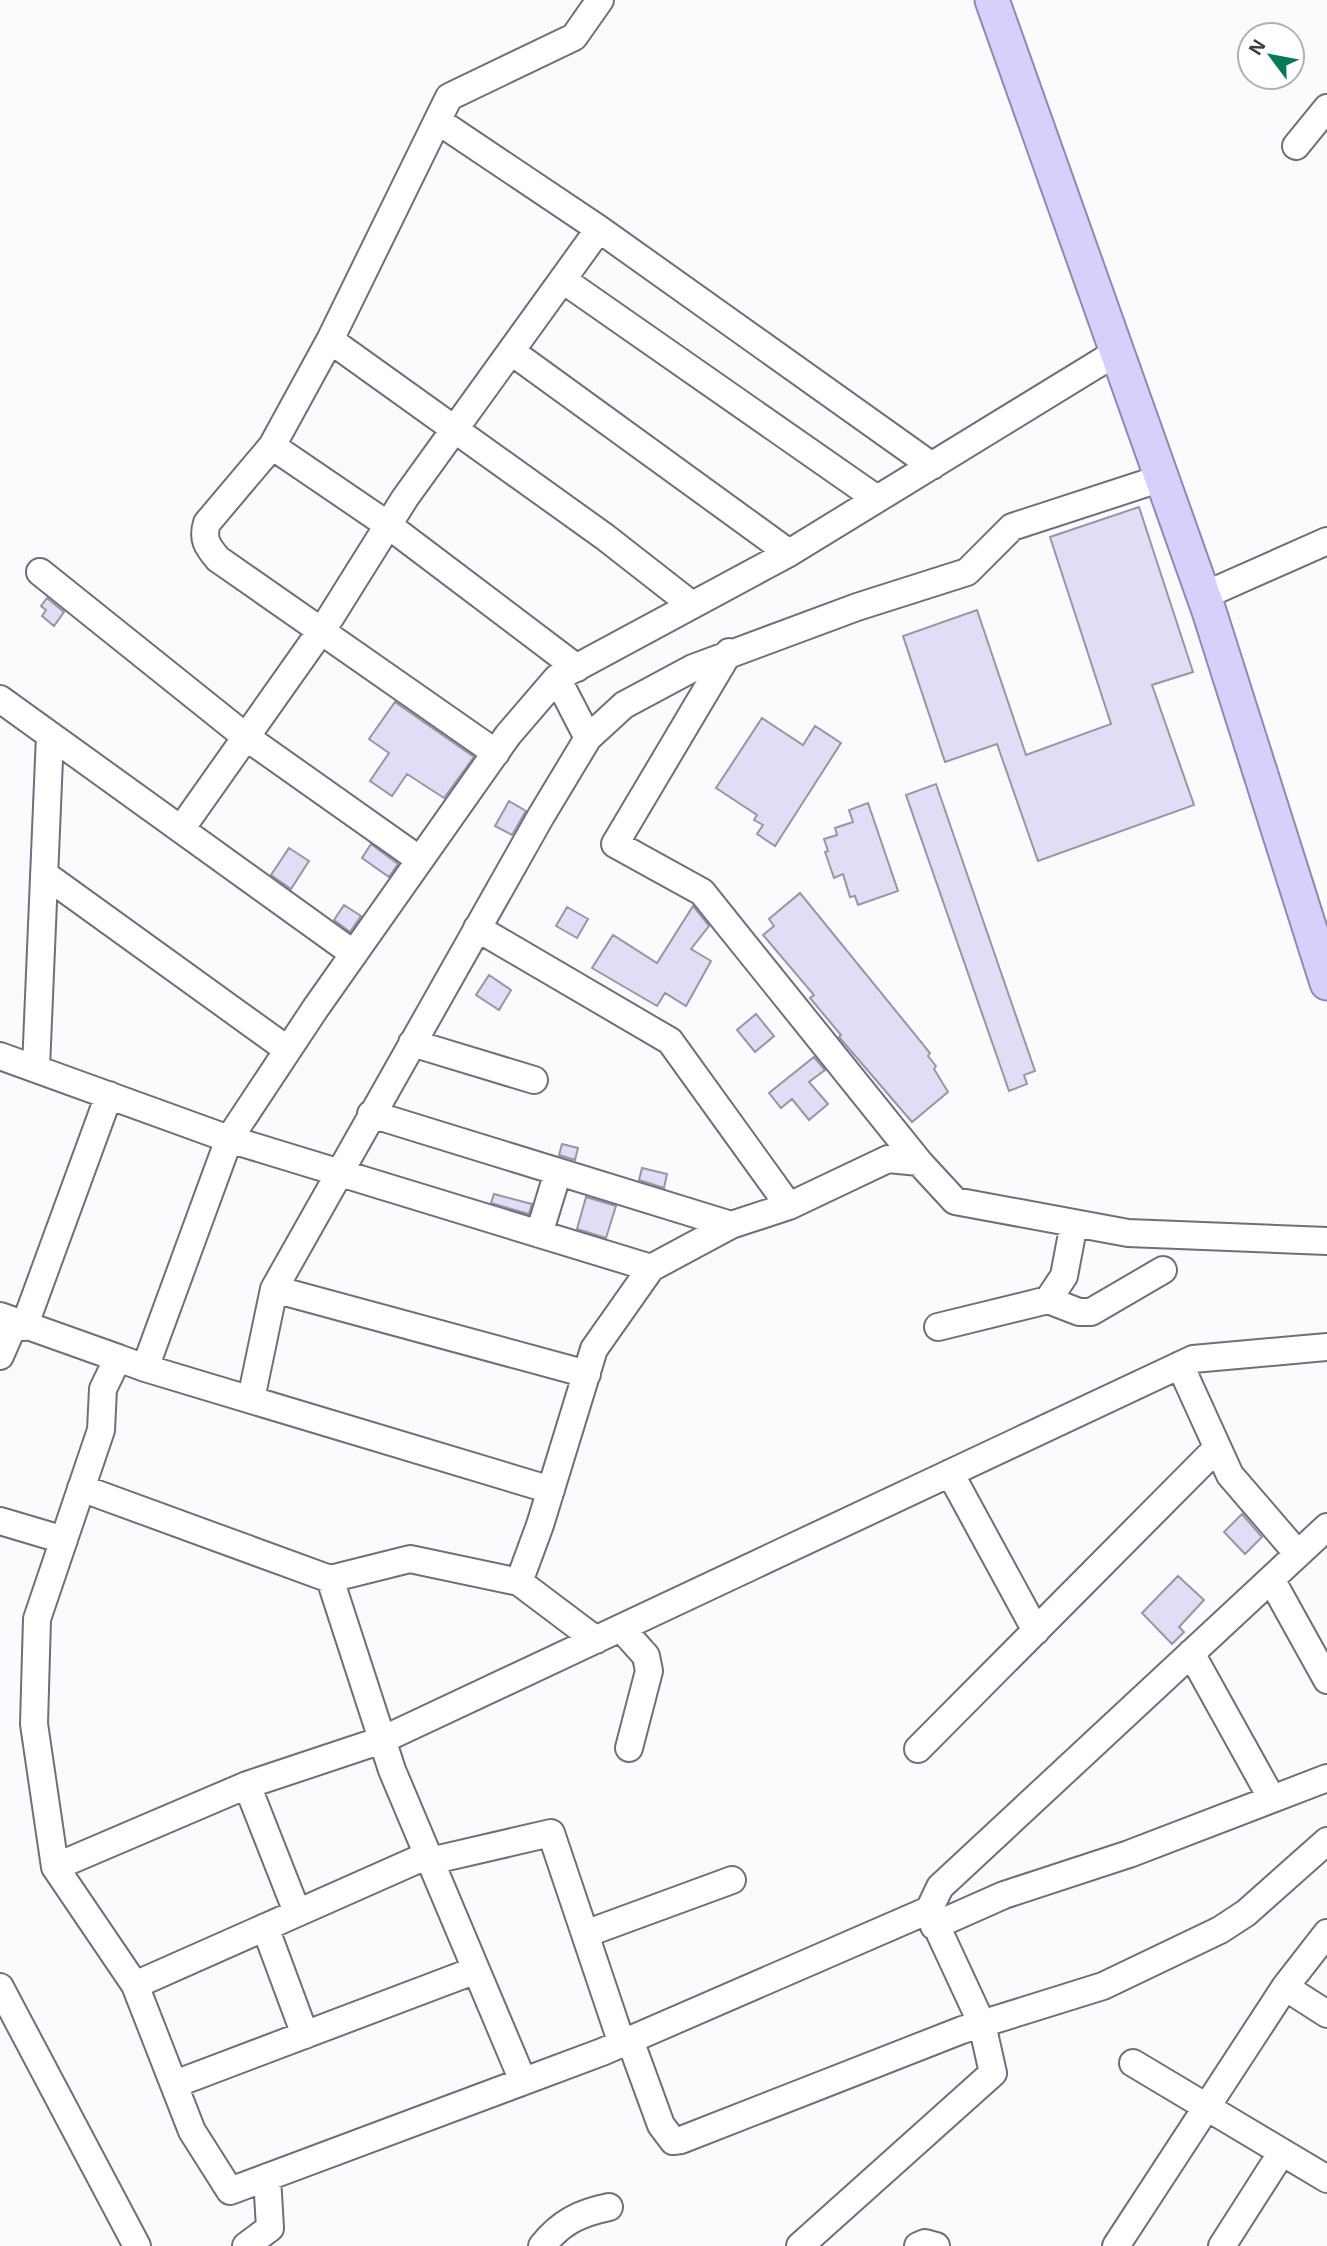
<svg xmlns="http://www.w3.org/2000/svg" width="1327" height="2246" viewBox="0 0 1327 2246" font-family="Arial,sans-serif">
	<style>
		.building { fill: #dfdef6; stroke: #9796a3; stroke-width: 2 }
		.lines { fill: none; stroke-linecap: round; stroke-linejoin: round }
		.minor-casing { stroke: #6f6e7b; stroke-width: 30 }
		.major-casing { stroke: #8d89b6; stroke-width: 37 }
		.minor { stroke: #fff; stroke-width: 26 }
		.major { stroke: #d5d1fa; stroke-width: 33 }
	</style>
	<rect width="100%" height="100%" fill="#fbfafd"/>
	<!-- building -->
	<path class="building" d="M1139,507L1193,672L1152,685L1194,805L1038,861L997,744L945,762L903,636L977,610L1026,755L1111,724L1050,537Z
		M47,598L64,612L54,626L42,616L46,610L41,606Z
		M395,702L474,757L444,798L407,774L392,796L370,781L389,753L369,739Z
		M762,718L803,745L815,726L841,743L775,846L757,834L763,825L754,820L757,815L716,788Z
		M936,784L1035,1071L1024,1075L1027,1084L1009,1091L906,795Z
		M509,801L526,811L512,835L495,826Z
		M868,803L898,891L858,905L855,896L850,897L843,874L834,878L825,852L828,851L824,839L837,835L835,828L853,822L849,810Z
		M371,844L398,864L389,877L362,858Z
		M289,848L309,861L291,889L271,875Z
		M800,893L930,1053L928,1056L936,1066L934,1069L948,1092L912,1122L839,1037L841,1035L810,998L814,995L763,935L774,926L769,919Z
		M344,905L361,916L350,932L334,920Z
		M693,906L709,926L691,949L711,961L686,1006L665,993L657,1006L592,968L613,935L657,963Z
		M567,907L588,919L577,938L556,926Z
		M489,975L511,990L499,1010L476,995Z
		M756,1014L774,1036L755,1052L737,1030Z
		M814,1057L825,1070L809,1082L828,1104L809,1120L792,1099L781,1108L769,1093Z
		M562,1144L578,1148L575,1160L559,1155Z
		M642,1168L667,1174L664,1188L639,1180Z
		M494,1194L532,1204L529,1214L491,1203Z
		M586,1197L616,1206L606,1238L577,1229Z
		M1242,1514L1262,1537L1245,1554L1224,1532Z
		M1178,1576L1204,1600L1179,1627L1184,1632L1172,1644L1142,1613Z"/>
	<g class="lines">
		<defs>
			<path id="minor" d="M1296,146L1327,108
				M599,229L932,466
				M563,280L877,499
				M330,340L605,537L692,605
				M512,352L789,553
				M272,446L388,525L577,668
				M40,572L246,737L420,860
				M1203,596L1327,541
				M729,652L615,844L702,892L919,1162L888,1159L789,1206
				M0,699L354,954
				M588,738L624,705L693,668L857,607L967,572L1012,527L1162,478
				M496,753L218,559C207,546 202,539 207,523L272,446L330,340L449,97L574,37L600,0
				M181,829L330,618L405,498L599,229L438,121
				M44,874L288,1050
				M477,928L670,1041L789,1206L731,1225L651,1268
				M412,1043L534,1080
				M0,1056L229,1139L315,1009L508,735L557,678L789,553L1117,352
				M36,1068L50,735
				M371,1114L731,1225
				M919,1162L955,1201L1128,1233L1327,1241
				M539,1234L558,1172
				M274,1289L587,1374
				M1048,1300L1079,1312H1091L1163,1270
				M0,1316L118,1358L103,1389L101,1430L37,1619L34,1724L55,1867L135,1985L192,2131L230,2191L602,2052L929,1910L940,1887L1327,1527
				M24,1327L109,1095
				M938,1327L1048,1300L1064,1276L1074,1223
				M0,1356L14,1324
				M118,1358L145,1368L229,1139L651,1268L594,1349L540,1525L519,1582L410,1559L330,1579
				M1180,1365L1230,1475L1298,1554
				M145,1368L551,1490
				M251,1399L274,1289L541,816L588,738L557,678
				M950,1473L1036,1631
				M81,1488L330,1579L392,1770L523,2081
				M0,1521L64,1540
				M1271,1579L1327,1680
				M519,1582L596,1640
				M621,1628L646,1656L649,1671L629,1748
				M1191,1653L1272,1799
				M918,1749L1217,1448
				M247,1785L297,1912
				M430,1861L551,1833L622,2044
				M55,1867L247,1785L382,1740L1193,1359L1327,1347
				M934,1926L1004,1895L1129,1854L1327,1778
				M265,1927L305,2035
				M585,1934L732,1880
				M135,1985L428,1855
				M0,1987L137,2246
				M1285,1987L1327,2014
				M630,2040L661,2125L673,2141L681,2140L962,2030L1103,1986L1220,1930L1246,1913L1327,1841
				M1133,2063L1327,2179
				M175,2084L476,1970
				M246,2246L270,2228L267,2177
				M542,2246C561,2222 580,2213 609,2207
				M800,2246L993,2073L982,2024L929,1910
				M918,2246L925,2243L936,2246
				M1116,2246L1285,1987L1327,1933
				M1222,2246L1282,2152"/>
			<path id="major" d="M992,0L1209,611L1327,983"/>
		</defs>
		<!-- minor casing -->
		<use href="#minor" class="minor-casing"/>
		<!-- major casing -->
		<use href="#major" class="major-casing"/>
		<!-- minor -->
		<use href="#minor" class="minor"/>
		<!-- major -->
		<use href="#major" class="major"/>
	</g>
	<!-- north arrow -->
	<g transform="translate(1271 56) rotate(302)"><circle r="33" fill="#ffffff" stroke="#b1b1b3" stroke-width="2"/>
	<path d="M0-5L12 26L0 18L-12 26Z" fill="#057a56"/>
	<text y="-10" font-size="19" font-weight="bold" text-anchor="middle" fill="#3b3b40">N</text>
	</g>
</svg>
